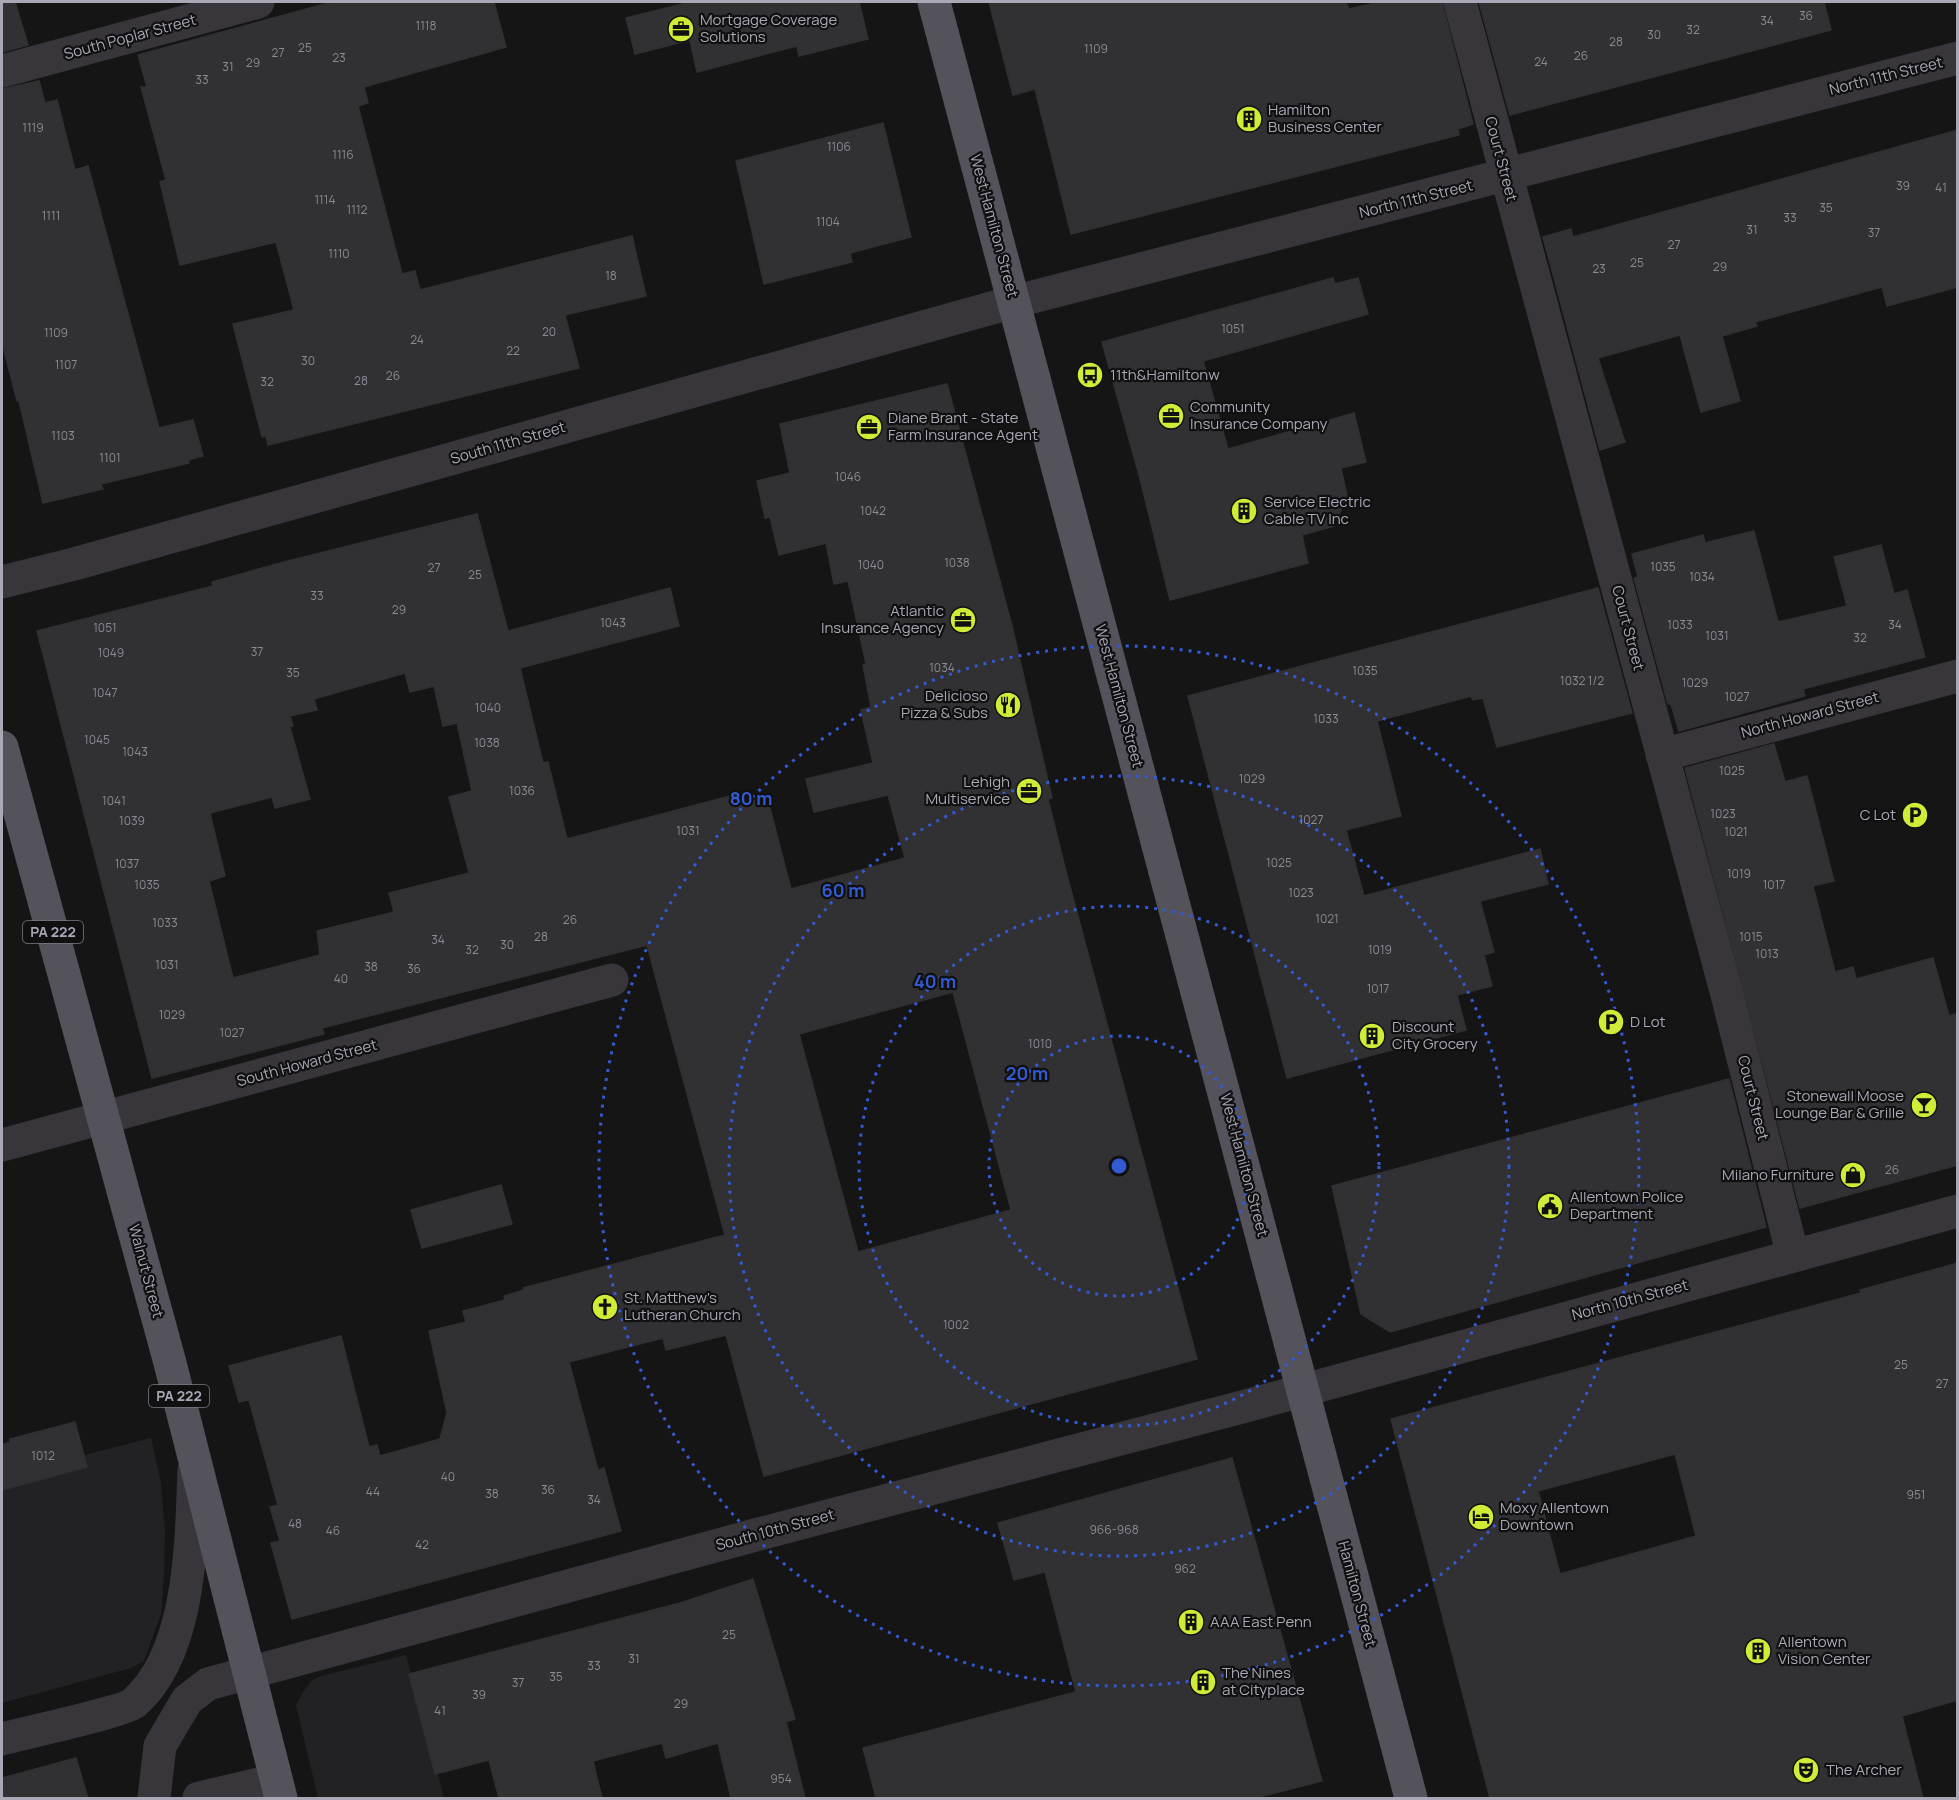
<svg xmlns="http://www.w3.org/2000/svg" width="1959" height="1800" viewBox="0 0 1959 1800" font-family="Manrope,sans-serif">
	<style>
		.built { fill: #222123 }
		.building { fill: #313032; stroke: #312f32; stroke-width: 1.5; fill-rule: evenodd }
		.lines { fill: none; stroke-linecap: round; stroke-linejoin: round }
		.minor { stroke: #38363b; stroke-width: 33 }
		.major { stroke: #54525a; stroke-width: 33 }
		.ring { fill: none; stroke: #325bd3; stroke-width: 3; stroke-dasharray: 3 6 }
		.labels { text-anchor: middle; stroke-width: 4.5; stroke-linejoin: round; paint-order: stroke }
		.number-label { font-size: 12px; fill: #8c8995 }
		.shield { fill: #111011; stroke: #7c7a84; stroke-width: 1.5 }
		.shield-label { font-size: 14px; font-weight: bold; fill: #aaa7b6 }
		.poi-label { font-size: 15px; fill: #aaa7b6; stroke: #111011; text-anchor: start }
		.street-label { font-size: 15px; fill: #aaa7b6; stroke: #111011 }
		.centre { fill: #325bd3; stroke: #111011; stroke-width: 3 }
		.ring-label { font-size: 18px; text-anchor: middle; font-weight: bold; fill: #325bd3; stroke: #111011; stroke-width: 4.5; stroke-linejoin: round; paint-order: stroke }
	</style>
	<rect width="100%" height="100%" fill="#161516"/>
	<!-- built -->
	<path class="built" d="M151,1438L161,1483L165,1529L164,1575L161,1614L144,1661L131,1668L2,1703V1476Z
		M406,1655L444,1798H318L296,1705L303,1692L311,1681L321,1676Z"/>
	<!-- building -->
	<path class="building" d="M2,2H15L28,45L2,52Z
		M332,2H494L506,47L364,87L368,103L358,106L402,274L415,271L420,290L632,236L646,296L565,315L579,368L268,445L266,436L262,437L233,324L294,310L276,242L180,265L160,182L166,180L141,87H147L138,55Z
		M690,2H859L868,39L799,56L797,46L697,72L690,40L635,54L626,18Z
		M989,2H1346L1349,9L1380,2H1442L1473,124L1458,129L1459,135L1071,234L1035,89L1013,95Z
		M1479,2H1824L1831,30L1510,115Z
		M39,81L45,103L57,100L75,170L88,166L159,428L193,420L203,456L188,460L189,463L101,484L103,489L43,503L19,401H17L2,342V89Z
		M883,123L911,237L850,253L852,262L764,284L736,161Z
		M1958,130V287L1887,306L1882,287L1755,322L1757,326L1722,336L1740,401L1701,412L1680,335L1598,358L1625,442L1600,450L1543,237L1571,229L1573,237Z
		M1333,278L1335,284L1358,278L1368,314L1203,361L1228,449L1354,413L1366,462L1341,468L1347,496L1334,526L1302,535L1308,563L1170,600L1139,475L1102,342Z
		M947,384L1012,626L1052,798L1048,799L1065,868L1197,1359L764,1476L726,1335L666,1350L663,1338L569,1362L598,1470L604,1468L621,1531L292,1619L271,1543L280,1541L270,1507L278,1505L249,1400L239,1402L229,1366L341,1336L369,1447L377,1445L380,1456L440,1439L447,1413L429,1331L466,1322L463,1311L505,1300L504,1296L524,1290L523,1288L725,1235L647,945L322,1028L324,1034L152,1078L37,631L213,586L212,582L288,561L477,514L508,631L670,588L679,626L520,668L543,763L548,762L567,839L738,794L741,804L767,797L791,889L905,858L888,795L814,812L806,779L873,763L861,710L871,707L863,665L866,664L848,581L834,584L826,543L779,555L770,517L765,518L757,481L790,473L780,424ZM405,673L410,692L434,686L443,726L457,723L472,791L449,797L469,873L389,893L394,912L317,931L320,955L233,978L209,881L225,876L210,813L272,797L275,808L310,799L290,727L293,726L290,716L317,710L314,699ZM953,992L1011,1210L858,1252L799,1034Z
		M1754,531L1778,622L1847,606L1834,557L1881,545L1894,594L1907,590L1925,657L1803,689L1805,696L1679,731L1671,704H1668L1634,578L1638,577L1632,554L1703,535L1705,543Z
		M1598,588L1632,713L1497,747L1483,698L1473,700L1471,696L1377,721L1401,816L1346,830L1364,896L1540,849L1548,884L1480,901L1494,952L1484,955L1492,986L1457,995L1466,1030L1287,1078L1188,696Z
		M1774,744L1785,782L1807,776L1834,881L1813,886L1835,972L1853,967L1856,979L1933,958L1949,1016L1958,1013V1165L1800,1208L1685,768Z
		M1729,1079L1766,1227L1390,1332L1361,1314L1332,1186Z
		M501,1185L512,1224L422,1248L411,1210Z
		M1958,1263V1700L1902,1716L1923,1798H1490L1391,1419L1861,1293L1860,1290ZM1675,1454L1696,1536L1560,1574L1538,1491Z
		M75,1422L87,1467L2,1490V1445L10,1442V1439Z
		M1232,1458L1322,1781L1255,1798H876L863,1748L1076,1692L1045,1572L1014,1580L998,1523Z
		M753,1579L795,1719L786,1722L805,1798H731L718,1743L666,1758L662,1743L593,1761L602,1798H499L489,1760L435,1774L409,1674L680,1603Z
		M76,1758L88,1798H2V1778Z"/>
	<g class="lines">
		<!-- minor -->
		<path class="minor" d="M1460,2L1726,991L1793,1256
			M2,71L258,2
			M2,582L74,564L1013,302L1958,58
			M1662,755L1958,676
			M2,1145L612,980
			M2,1739C21,1734 125,1711 134,1703C192,1652 191,1541 194,1470
			M154,1798L160,1746L187,1700L208,1684L759,1534L1242,1407L1958,1211
			M199,1798L276,1780"/>
		<!-- major -->
		<path class="major" d="M934,2L1411,1798
			M2,747L170,1363L281,1798"/>
	</g>
	<!-- distance rings -->
	<g class="ring">
		<circle cx="1119" cy="1166" r="130"/>
		<circle cx="1119" cy="1166" r="260"/>
		<circle cx="1119" cy="1166" r="390"/>
		<circle cx="1119" cy="1166" r="520"/>
	</g>
	<!-- icons -->
	<defs>
		<symbol id="office-disc" viewBox="-11 -11 22 22"><circle r="9.5" fill="#d0ec37" stroke="#111011"/><path d="M-6-3h4V-5.5h4V-3h4V5H-6ZM-1-4.5V-3h2v-1.5ZM-6 0V1H6V0Z" fill="#111"/></symbol>
		<symbol id="building-disc" viewBox="-11 -11 22 22"><circle r="9.5" fill="#d0ec37" stroke="#111011"/><path d="M-4-6H4V6H1V3H-1V6H-4ZM-2.5-4.3h1.7v1.8h-1.7ZM.8-4.3h1.7v1.8H.8ZM-2.5-1h1.7V.8h-1.7ZM.8-1h1.7V.8H.8Z" fill="#111"/></symbol>
		<symbol id="bus-disc" viewBox="-11 -11 22 22"><circle r="9.5" fill="#d0ec37" stroke="#111011"/><path d="M-5-6H5V4H4V6H2V4H-2V6H-4V4H-5ZM-3.5-4V0h7V-4ZM-3.5 1.2v1.5H-2V1.2ZM2 1.2v1.5H3.5V1.2Z" fill="#111"/></symbol>
		<symbol id="restaurant-disc" viewBox="-11 -11 22 22"><circle r="9.5" fill="#d0ec37" stroke="#111011"/><path d="M-5-6h1v4h1v-4h1v4h1v-4h1v5L-1.5 .5V6h-2V.5L-5-1ZM5-6V6H3V1.5H1.5Q1.5-4 5-6Z" fill="#111"/></symbol>
		<symbol id="parking-disc" viewBox="-11 -11 22 22"><circle r="9.5" fill="#d0ec37" stroke="#111011"/><path d="M-3.5-5.5H1a3.5 3.5 0 0 1 0 7H-1V5.5H-3.5ZM-1-3.4V-.6H.8a1.4 1.4 0 0 0 0-2.8Z" fill="#111"/></symbol>
		<symbol id="bar-disc" viewBox="-11 -11 22 22"><circle r="9.5" fill="#d0ec37" stroke="#111011"/><path d="M-6-5H6L.8 .8V4.5H3.5V6h-7V4.5H-.8V.8Z" fill="#111"/></symbol>
		<symbol id="shop-disc" viewBox="-11 -11 22 22"><circle r="9.5" fill="#d0ec37" stroke="#111011"/><path d="M-5-2.5h2.3a2.7 3.5 0 0 1 5.4 0H5L5.5 6h-11ZM-1.5-2.5h3a1.5 2.3 0 0 0-3 0Z" fill="#111"/></symbol>
		<symbol id="civic-disc" viewBox="-11 -11 22 22"><circle r="9.5" fill="#d0ec37" stroke="#111011"/><path d="M-.6-6.5H3V-4.5H.6V-3L4-1V1h2V6H-6V1h2V-1L-.6-3ZM-1.2 2.5V6h2.4V2.5Z" fill="#111"/></symbol>
		<symbol id="church-disc" viewBox="-11 -11 22 22"><circle r="9.5" fill="#d0ec37" stroke="#111011"/><path d="M-1.2-6h2.4v3.5h3.3v2.4h-3.3V6h-2.4V-.1h-3.3v-2.4h3.3Z" fill="#111"/></symbol>
		<symbol id="hotel-disc" viewBox="-11 -11 22 22"><circle r="9.5" fill="#d0ec37" stroke="#111011"/><path d="M-6-4.5h1.5V1H6V5H4.5V3h-9V5H-6ZM-4 0a1.8 1.8 0 1 1 3.6 0ZM.5 0V-2.5h3Q6-2.5 6 0Z" fill="#111"/></symbol>
		<symbol id="theatre-disc" viewBox="-11 -11 22 22"><circle r="9.5" fill="#d0ec37" stroke="#111011"/><path d="M-5-5.5Q0-4 5-5.5V0Q5 5 0 6Q-5 5-5 0ZM-3.3-2.5H-1v1.5H-3.3ZM1-2.5H3.3v1.5H1ZM-2.8 1Q0 5.5 2.8 1Z" fill="#111"/></symbol>
	</defs>
	<g fill-rule="evenodd">
		<use href="#office-disc" x="666" y="14" width="30" height="30"/>
		<use href="#building-disc" x="1234" y="104" width="30" height="30"/>
		<use href="#bus-disc" x="1075" y="360" width="30" height="30"/>
		<use href="#office-disc" x="1156" y="401" width="30" height="30"/>
		<use href="#office-disc" x="854" y="412" width="30" height="30"/>
		<use href="#building-disc" x="1229" y="496" width="30" height="30"/>
		<use href="#office-disc" x="948" y="605" width="30" height="30"/>
		<use href="#restaurant-disc" x="993" y="690" width="30" height="30"/>
		<use href="#office-disc" x="1014" y="776" width="30" height="30"/>
		<use href="#parking-disc" x="1900" y="800" width="30" height="30"/>
		<use href="#parking-disc" x="1596" y="1007" width="30" height="30"/>
		<use href="#building-disc" x="1357" y="1021" width="30" height="30"/>
		<use href="#bar-disc" x="1909" y="1090" width="30" height="30"/>
		<use href="#shop-disc" x="1838" y="1160" width="30" height="30"/>
		<use href="#civic-disc" x="1535" y="1191" width="30" height="30"/>
		<use href="#church-disc" x="590" y="1292" width="30" height="30"/>
		<use href="#hotel-disc" x="1466" y="1502" width="30" height="30"/>
		<use href="#building-disc" x="1176" y="1607" width="30" height="30"/>
		<use href="#building-disc" x="1743" y="1636" width="30" height="30"/>
		<use href="#building-disc" x="1188" y="1667" width="30" height="30"/>
		<use href="#theatre-disc" x="1791" y="1755" width="30" height="30"/>
	</g>
	<g class="labels">
		<!-- number labels -->
		<g class="number-label">
			<text x="1806" y="20">36</text>
			<text x="1767" y="25">34</text>
			<text x="426" y="30">1118</text>
			<text x="1693" y="34">32</text>
			<text x="1654" y="39">30</text>
			<text x="1616" y="46">28</text>
			<text x="305" y="52">25</text>
			<text x="1096" y="53">1109</text>
			<text x="278" y="57">27</text>
			<text x="1581" y="60">26</text>
			<text x="339" y="62">23</text>
			<text x="1541" y="66">24</text>
			<text x="253" y="67">29</text>
			<text x="228" y="71">31</text>
			<text x="202" y="84">33</text>
			<text x="33" y="132">1119</text>
			<text x="839" y="151">1106</text>
			<text x="343" y="159">1116</text>
			<text x="1903" y="190">39</text>
			<text x="1941" y="192">41</text>
			<text x="325" y="204">1114</text>
			<text x="1826" y="212">35</text>
			<text x="357" y="214">1112</text>
			<text x="51" y="220">1111</text>
			<text x="1790" y="222">33</text>
			<text x="828" y="226">1104</text>
			<text x="1752" y="234">31</text>
			<text x="1874" y="237">37</text>
			<text x="1674" y="249">27</text>
			<text x="339" y="258">1110</text>
			<text x="1637" y="267">25</text>
			<text x="1720" y="271">29</text>
			<text x="1599" y="273">23</text>
			<text x="611" y="280">18</text>
			<text x="1233" y="333">1051</text>
			<text x="549" y="336">20</text>
			<text x="56" y="337">1109</text>
			<text x="417" y="344">24</text>
			<text x="513" y="355">22</text>
			<text x="308" y="365">30</text>
			<text x="66" y="369">1107</text>
			<text x="393" y="380">26</text>
			<text x="361" y="385">28</text>
			<text x="267" y="386">32</text>
			<text x="63" y="440">1103</text>
			<text x="110" y="462">1101</text>
			<text x="848" y="481">1046</text>
			<text x="873" y="515">1042</text>
			<text x="957" y="567">1038</text>
			<text x="871" y="569">1040</text>
			<text x="1663" y="571">1035</text>
			<text x="434" y="572">27</text>
			<text x="475" y="579">25</text>
			<text x="1702" y="581">1034</text>
			<text x="317" y="600">33</text>
			<text x="399" y="614">29</text>
			<text x="613" y="627">1043</text>
			<text x="1680" y="629">1033</text>
			<text x="1895" y="629">34</text>
			<text x="105" y="632">1051</text>
			<text x="1717" y="640">1031</text>
			<text x="1860" y="642">32</text>
			<text x="257" y="656">37</text>
			<text x="111" y="657">1049</text>
			<text x="942" y="672">1034</text>
			<text x="1365" y="675">1035</text>
			<text x="293" y="677">35</text>
			<text x="1582" y="685">1032 1/2</text>
			<text x="1695" y="687">1029</text>
			<text x="105" y="697">1047</text>
			<text x="1737" y="701">1027</text>
			<text x="488" y="712">1040</text>
			<text x="1326" y="723">1033</text>
			<text x="97" y="744">1045</text>
			<text x="487" y="747">1038</text>
			<text x="135" y="756">1043</text>
			<text x="1732" y="775">1025</text>
			<text x="1252" y="783">1029</text>
			<text x="522" y="795">1036</text>
			<text x="114" y="805">1041</text>
			<text x="1723" y="818">1023</text>
			<text x="1311" y="824">1027</text>
			<text x="132" y="825">1039</text>
			<text x="688" y="835">1031</text>
			<text x="1736" y="836">1021</text>
			<text x="1279" y="867">1025</text>
			<text x="127" y="868">1037</text>
			<text x="1739" y="878">1019</text>
			<text x="147" y="889">1035</text>
			<text x="1774" y="889">1017</text>
			<text x="1301" y="897">1023</text>
			<text x="1327" y="923">1021</text>
			<text x="570" y="924">26</text>
			<text x="165" y="927">1033</text>
			<text x="541" y="941">28</text>
			<text x="1751" y="941">1015</text>
			<text x="438" y="944">34</text>
			<text x="507" y="949">30</text>
			<text x="472" y="954">32</text>
			<text x="1380" y="954">1019</text>
			<text x="1767" y="958">1013</text>
			<text x="167" y="969">1031</text>
			<text x="371" y="971">38</text>
			<text x="414" y="973">36</text>
			<text x="341" y="983">40</text>
			<text x="1378" y="993">1017</text>
			<text x="172" y="1019">1029</text>
			<text x="232" y="1037">1027</text>
			<text x="1040" y="1048">1010</text>
			<text x="1892" y="1174">26</text>
			<text x="956" y="1329">1002</text>
			<text x="1901" y="1369">25</text>
			<text x="1942" y="1388">27</text>
			<text x="43" y="1460">1012</text>
			<text x="448" y="1481">40</text>
			<text x="548" y="1494">36</text>
			<text x="373" y="1496">44</text>
			<text x="492" y="1498">38</text>
			<text x="1916" y="1499">951</text>
			<text x="594" y="1504">34</text>
			<text x="295" y="1528">48</text>
			<text x="1114" y="1534">966-968</text>
			<text x="333" y="1535">46</text>
			<text x="422" y="1549">42</text>
			<text x="1185" y="1573">962</text>
			<text x="729" y="1639">25</text>
			<text x="634" y="1663">31</text>
			<text x="594" y="1670">33</text>
			<text x="556" y="1681">35</text>
			<text x="518" y="1687">37</text>
			<text x="479" y="1699">39</text>
			<text x="681" y="1708">29</text>
			<text x="440" y="1715">41</text>
			<text x="781" y="1783">954</text>
		</g>
		<!-- shield labels -->
		<g class="shield">
			<rect x="23" y="921" width="60" height="22" rx="4.5"/>
			<rect x="149" y="1385" width="60" height="22" rx="4.5"/>
		</g>
		<g class="shield-label">
			<text x="53" y="937">PA 222</text>
			<text x="179" y="1401">PA 222</text>
		</g>
		<!-- poi labels -->
		<g class="poi-label">
			<text x="700" y="25">Mortgage Coverage<tspan x="700" dy="17">Solutions</tspan></text>
			<text x="1268" y="115">Hamilton<tspan x="1268" dy="17">Business Center</tspan></text>
			<text x="1110" y="380">11th&amp;Hamiltonw</text>
			<text x="1190" y="412">Community<tspan x="1190" dy="17">Insurance Company</tspan></text>
			<text x="888" y="423">Diane Brant - State<tspan x="888" dy="17">Farm Insurance Agent</tspan></text>
			<text x="1264" y="507">Service Electric<tspan x="1264" dy="17">Cable TV Inc</tspan></text>
			<text x="944" y="616" text-anchor="end">Atlantic<tspan x="944" dy="17">Insurance Agency</tspan></text>
			<text x="988" y="701" text-anchor="end">Delicioso<tspan x="988" dy="17">Pizza &amp; Subs</tspan></text>
			<text x="1010" y="787" text-anchor="end">Lehigh<tspan x="1010" dy="17">Multiservice</tspan></text>
			<text x="1896" y="820" text-anchor="end">C Lot</text>
			<text x="1630" y="1027">D Lot</text>
			<text x="1392" y="1032">Discount<tspan x="1392" dy="17">City Grocery</tspan></text>
			<text x="1904" y="1101" text-anchor="end">Stonewall Moose<tspan x="1904" dy="17">Lounge Bar &amp; Grille</tspan></text>
			<text x="1834" y="1180" text-anchor="end">Milano Furniture</text>
			<text x="1570" y="1202">Allentown Police<tspan x="1570" dy="17">Department</tspan></text>
			<text x="624" y="1303">St. Matthew's<tspan x="624" dy="17">Lutheran Church</tspan></text>
			<text x="1500" y="1513">Moxy Allentown<tspan x="1500" dy="17">Downtown</tspan></text>
			<text x="1210" y="1627">AAA East Penn</text>
			<text x="1778" y="1647">Allentown<tspan x="1778" dy="17">Vision Center</tspan></text>
			<text x="1222" y="1678">The Nines<tspan x="1222" dy="17">at Cityplace</tspan></text>
			<text x="1826" y="1775">The Archer</text>
		</g>
		<!-- street labels -->
		<g class="street-label">
			<text transform="translate(130 37) rotate(-15)" y="5">South Poplar Street</text>
			<text transform="translate(1886 76) rotate(-14)" y="5">North 11th Street</text>
			<text transform="translate(1501 159) rotate(75)" y="5">Court Street</text>
			<text transform="translate(1416 199) rotate(-14)" y="5">North 11th Street</text>
			<text transform="translate(994 226) rotate(75)" y="5">West Hamilton Street</text>
			<text transform="translate(508 443) rotate(-16)" y="5">South 11th Street</text>
			<text transform="translate(1628 628) rotate(75)" y="5">Court Street</text>
			<text transform="translate(1119 696) rotate(75)" y="5">West Hamilton Street</text>
			<text transform="translate(1810 715) rotate(-15)" y="5">North Howard Street</text>
			<text transform="translate(307 1063) rotate(-15)" y="5">South Howard Street</text>
			<text transform="translate(1753 1098) rotate(76)" y="5">Court Street</text>
			<text transform="translate(1244 1165) rotate(75)" y="5">West Hamilton Street</text>
			<text transform="translate(146 1271) rotate(75)" y="5">Walnut Street</text>
			<text transform="translate(1630 1300) rotate(-15)" y="5">North 10th Street</text>
			<text transform="translate(775 1530) rotate(-15)" y="5">South 10th Street</text>
			<text transform="translate(1357 1594) rotate(75)" y="5">Hamilton Street</text>
		</g>
	</g>
	<circle cx="1119" cy="1166" r="9" class="centre"/>
	<g class="ring-label">
		<text x="751" y="805">80 m</text>
		<text x="843" y="897">60 m</text>
		<text x="935" y="988">40 m</text>
		<text x="1027" y="1080">20 m</text>
	</g>
	<!-- border -->
	<rect width="1959" height="1800" fill="none" stroke="#aaa7b6" stroke-width="6"/>
</svg>
